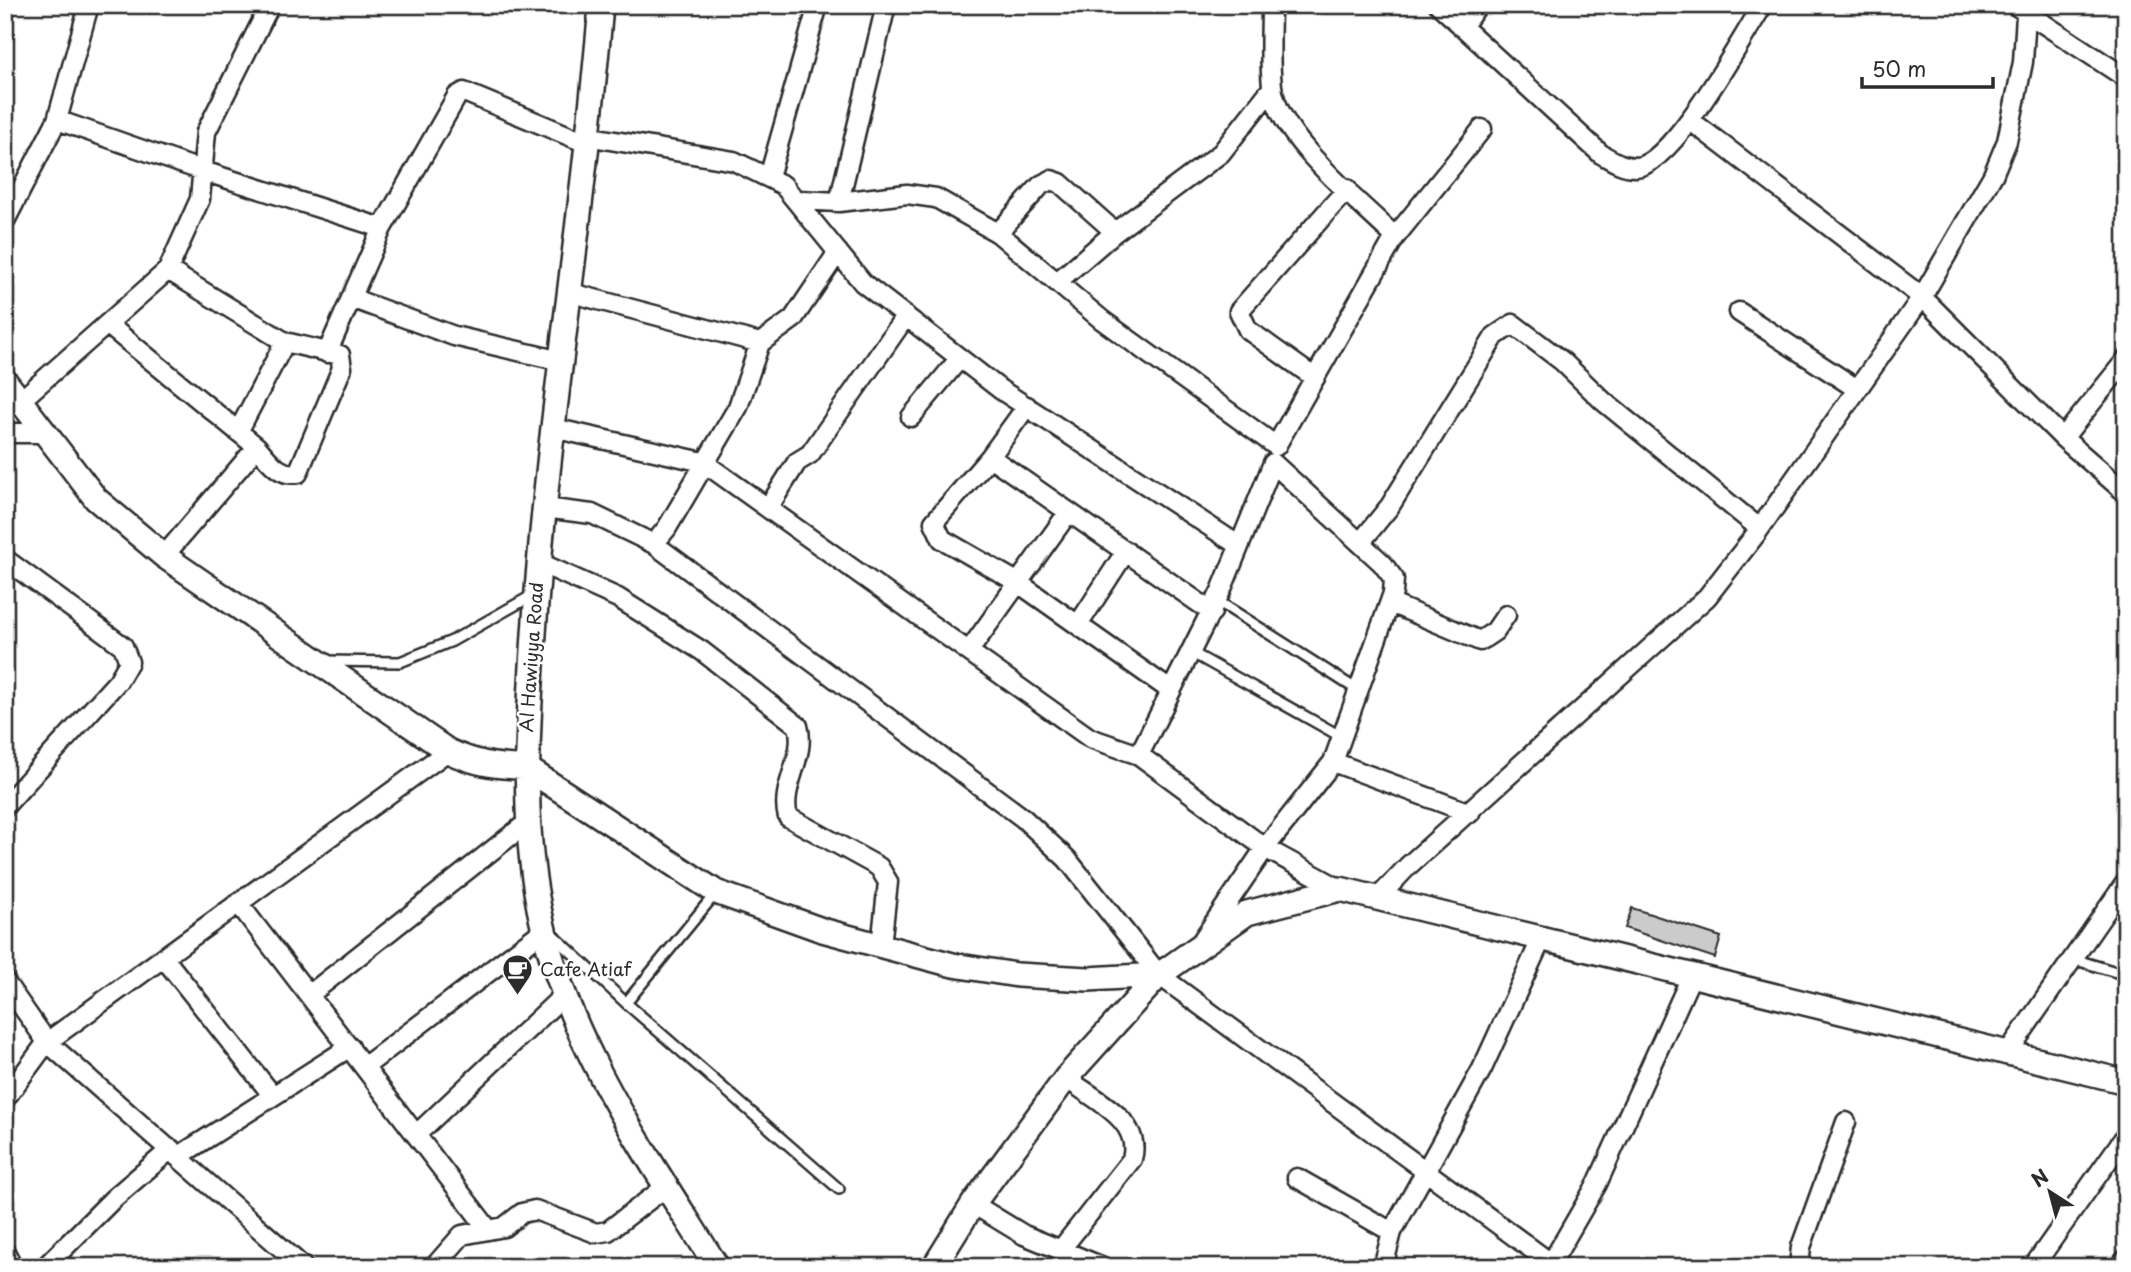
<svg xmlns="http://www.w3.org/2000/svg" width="2131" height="1272" viewBox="0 0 2131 1272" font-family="'Playpen Sans',sans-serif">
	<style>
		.building { fill: #cbcbcb; stroke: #2b2b2b; stroke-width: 2 }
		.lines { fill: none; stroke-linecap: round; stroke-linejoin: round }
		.service-casing { stroke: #2b2b2b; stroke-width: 14 }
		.minor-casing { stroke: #2b2b2b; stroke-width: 23 }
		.tertiary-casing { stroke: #2b2b2b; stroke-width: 28 }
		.service { stroke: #fff; stroke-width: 9 }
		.minor { stroke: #fff; stroke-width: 18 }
		.tertiary { stroke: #fff; stroke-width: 23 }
		.labels { text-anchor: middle; stroke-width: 5; stroke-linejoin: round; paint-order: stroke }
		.street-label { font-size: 18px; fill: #2b2b2b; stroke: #fff }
		.poi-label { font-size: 18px; fill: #2b2b2b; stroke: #fff; text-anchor: start }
	</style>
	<rect width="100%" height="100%" fill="#fff"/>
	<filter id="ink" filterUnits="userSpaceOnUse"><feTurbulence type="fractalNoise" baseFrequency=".0143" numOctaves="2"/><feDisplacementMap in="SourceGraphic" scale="14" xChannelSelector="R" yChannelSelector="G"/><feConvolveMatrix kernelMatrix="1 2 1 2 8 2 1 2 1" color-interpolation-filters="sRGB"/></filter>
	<g filter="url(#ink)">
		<!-- building -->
		<path class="building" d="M1632,908L1721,937L1715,958L1625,928Z"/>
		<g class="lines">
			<defs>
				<path id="service" d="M1216,600L1359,691
					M1189,651L1340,736
					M326,661L400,662L452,641L533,595
					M551,933L626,1003L839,1189
					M2073,959L2126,975
					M626,1003L715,894"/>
				<path id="minor" d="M1271,5C1271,32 1269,60 1272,86C1278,138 1358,200 1395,237
					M1439,5L1601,154C1612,160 1622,167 1636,167C1673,165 1741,39 1763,5
					M2015,5L2126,78
					M1462,27L1478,5
					M57,120L203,171L382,228L327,353
					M1691,121L1922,297L2063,438L2126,493
					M586,136L734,161L783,185L863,283L1001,390L1238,545
					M769,177L818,5
					M798,200L839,202L907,194L936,198L998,233L1102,320L1276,446L1395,237L1482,129
					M839,202L886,5
					M5,221L57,120L89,5
					M382,228L457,96L464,92L586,143
					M998,233L1041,185L1051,180L1060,183L1115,232
					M168,270L285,342L238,432
					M1057,282L1115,232L1221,153L1272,88
					M568,292L760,343
					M351,298L454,336L561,361
					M1739,312L1857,389
					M107,324L257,447L164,556
					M1315,378L1248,330L1239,311L1347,189
					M20,401L168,270L200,199L206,132L270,5
					M911,417L960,358
					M553,428L703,462L1090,738L1139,755
					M5,433H43
					M2063,438L2126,360
					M257,447C269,460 279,477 298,473L342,368L340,355L285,342
					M990,457L1027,406
					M544,508L592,514L654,544L1023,818L1067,859L1159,975L1556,1267
					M768,508L797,462L810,454L906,316
					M1360,543L1390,506L1495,336L1513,324L1562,361L1603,401L1759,528
					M654,544L667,528L738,407L760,343L793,319L838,252
					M5,559L123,646L129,662L118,681L5,806
					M538,562L618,598L702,651L798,726C807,757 779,786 788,817L879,867L888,882L881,946
					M1390,603L1480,641L1495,631L1506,615
					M1078,625L1126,551
					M969,651L1068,513
					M1170,690L1017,582L942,539L934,522L990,457L1212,612
					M1333,762L1470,813
					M1377,899L1408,866L1707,597L1756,534L1922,297L1993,175L2007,141L2023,62L2026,15
					M239,904L364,1067
					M544,930L364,1067L413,1131L418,1133L565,994
					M1201,942L1265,848L1333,762L1393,593L1394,579L1382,563L1273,463L1221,591L1139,755L1265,848L1340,889
					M164,958L273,1096
					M5,982L47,1042L303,1267
					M309,995L528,822
					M2006,1055L2126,882
					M5,1099L47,1042L448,751
					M413,1131L488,1229
					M179,1156L350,1047
					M1297,1178L1392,1232
					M973,1204L1024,1235L1103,1267
					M1062,1248L1132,1159C1143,1120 1093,1099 1066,1078
					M5,1252L13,1267
					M45,1267L114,1198L171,1149
					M434,1267L462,1235L504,1227L522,1213L535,1210L596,1233L608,1231L667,1186
					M1383,1267L1392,1232L1482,1069L1541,940
					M1549,1267L1597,1184L1691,977
					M1799,1267L1801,1247L1846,1122
					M2033,1267L2126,1135
					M2119,1267L2126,1259"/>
				<path id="tertiary" d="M601,5C584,215 547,423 534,634C528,731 520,826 542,922C571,1049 649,1158 717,1267
					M5,381L96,499L164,556L448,751C474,763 496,767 525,767L716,892L822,930L953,965L1017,975L1088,979L1159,975
					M934,1267L973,1204L1066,1078L1159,975L1247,913L1340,889L2126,1082"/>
			</defs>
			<!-- service casing -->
			<use href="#service" class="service-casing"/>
			<!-- minor casing -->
			<use href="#minor" class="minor-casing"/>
			<!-- tertiary casing -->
			<use href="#tertiary" class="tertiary-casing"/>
			<!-- service -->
			<use href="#service" class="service"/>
			<!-- minor -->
			<use href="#minor" class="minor"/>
			<!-- tertiary -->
			<use href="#tertiary" class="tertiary"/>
		</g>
	</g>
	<!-- icons -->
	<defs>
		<symbol id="cafe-pin" viewBox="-11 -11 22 30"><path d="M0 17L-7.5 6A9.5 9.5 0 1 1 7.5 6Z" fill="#2b2b2b" stroke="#fff"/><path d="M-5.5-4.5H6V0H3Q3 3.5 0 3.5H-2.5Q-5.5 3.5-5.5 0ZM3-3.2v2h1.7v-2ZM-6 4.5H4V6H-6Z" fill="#fff"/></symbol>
	</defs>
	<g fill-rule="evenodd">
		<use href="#cafe-pin" x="500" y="952" width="35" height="47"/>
	</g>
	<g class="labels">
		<!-- street labels -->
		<g class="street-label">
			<text transform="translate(532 657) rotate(-86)" y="6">Al Hawiyya Road</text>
		</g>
		<!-- poi labels -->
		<g class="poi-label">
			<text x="540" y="976">Cafe Atiaf</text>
		</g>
	</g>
	<!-- margin -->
	<rect width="2131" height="1272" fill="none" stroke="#fff" stroke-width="28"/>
	<rect x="14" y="14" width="2103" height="1244" fill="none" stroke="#2b2b2b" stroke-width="2.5" filter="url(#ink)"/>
	<!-- north arrow -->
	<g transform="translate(2050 1192) rotate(324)" stroke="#ffffff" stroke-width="5" paint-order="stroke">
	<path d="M0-5L12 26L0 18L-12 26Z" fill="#2b2b2b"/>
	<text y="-10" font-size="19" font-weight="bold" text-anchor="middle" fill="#2b2b2b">N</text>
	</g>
	<!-- scale -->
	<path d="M1862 77v10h131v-10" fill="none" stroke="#2b2b2b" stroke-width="3.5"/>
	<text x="1872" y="77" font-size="21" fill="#2b2b2b" stroke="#ffffff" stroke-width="5" paint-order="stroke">50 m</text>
</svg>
